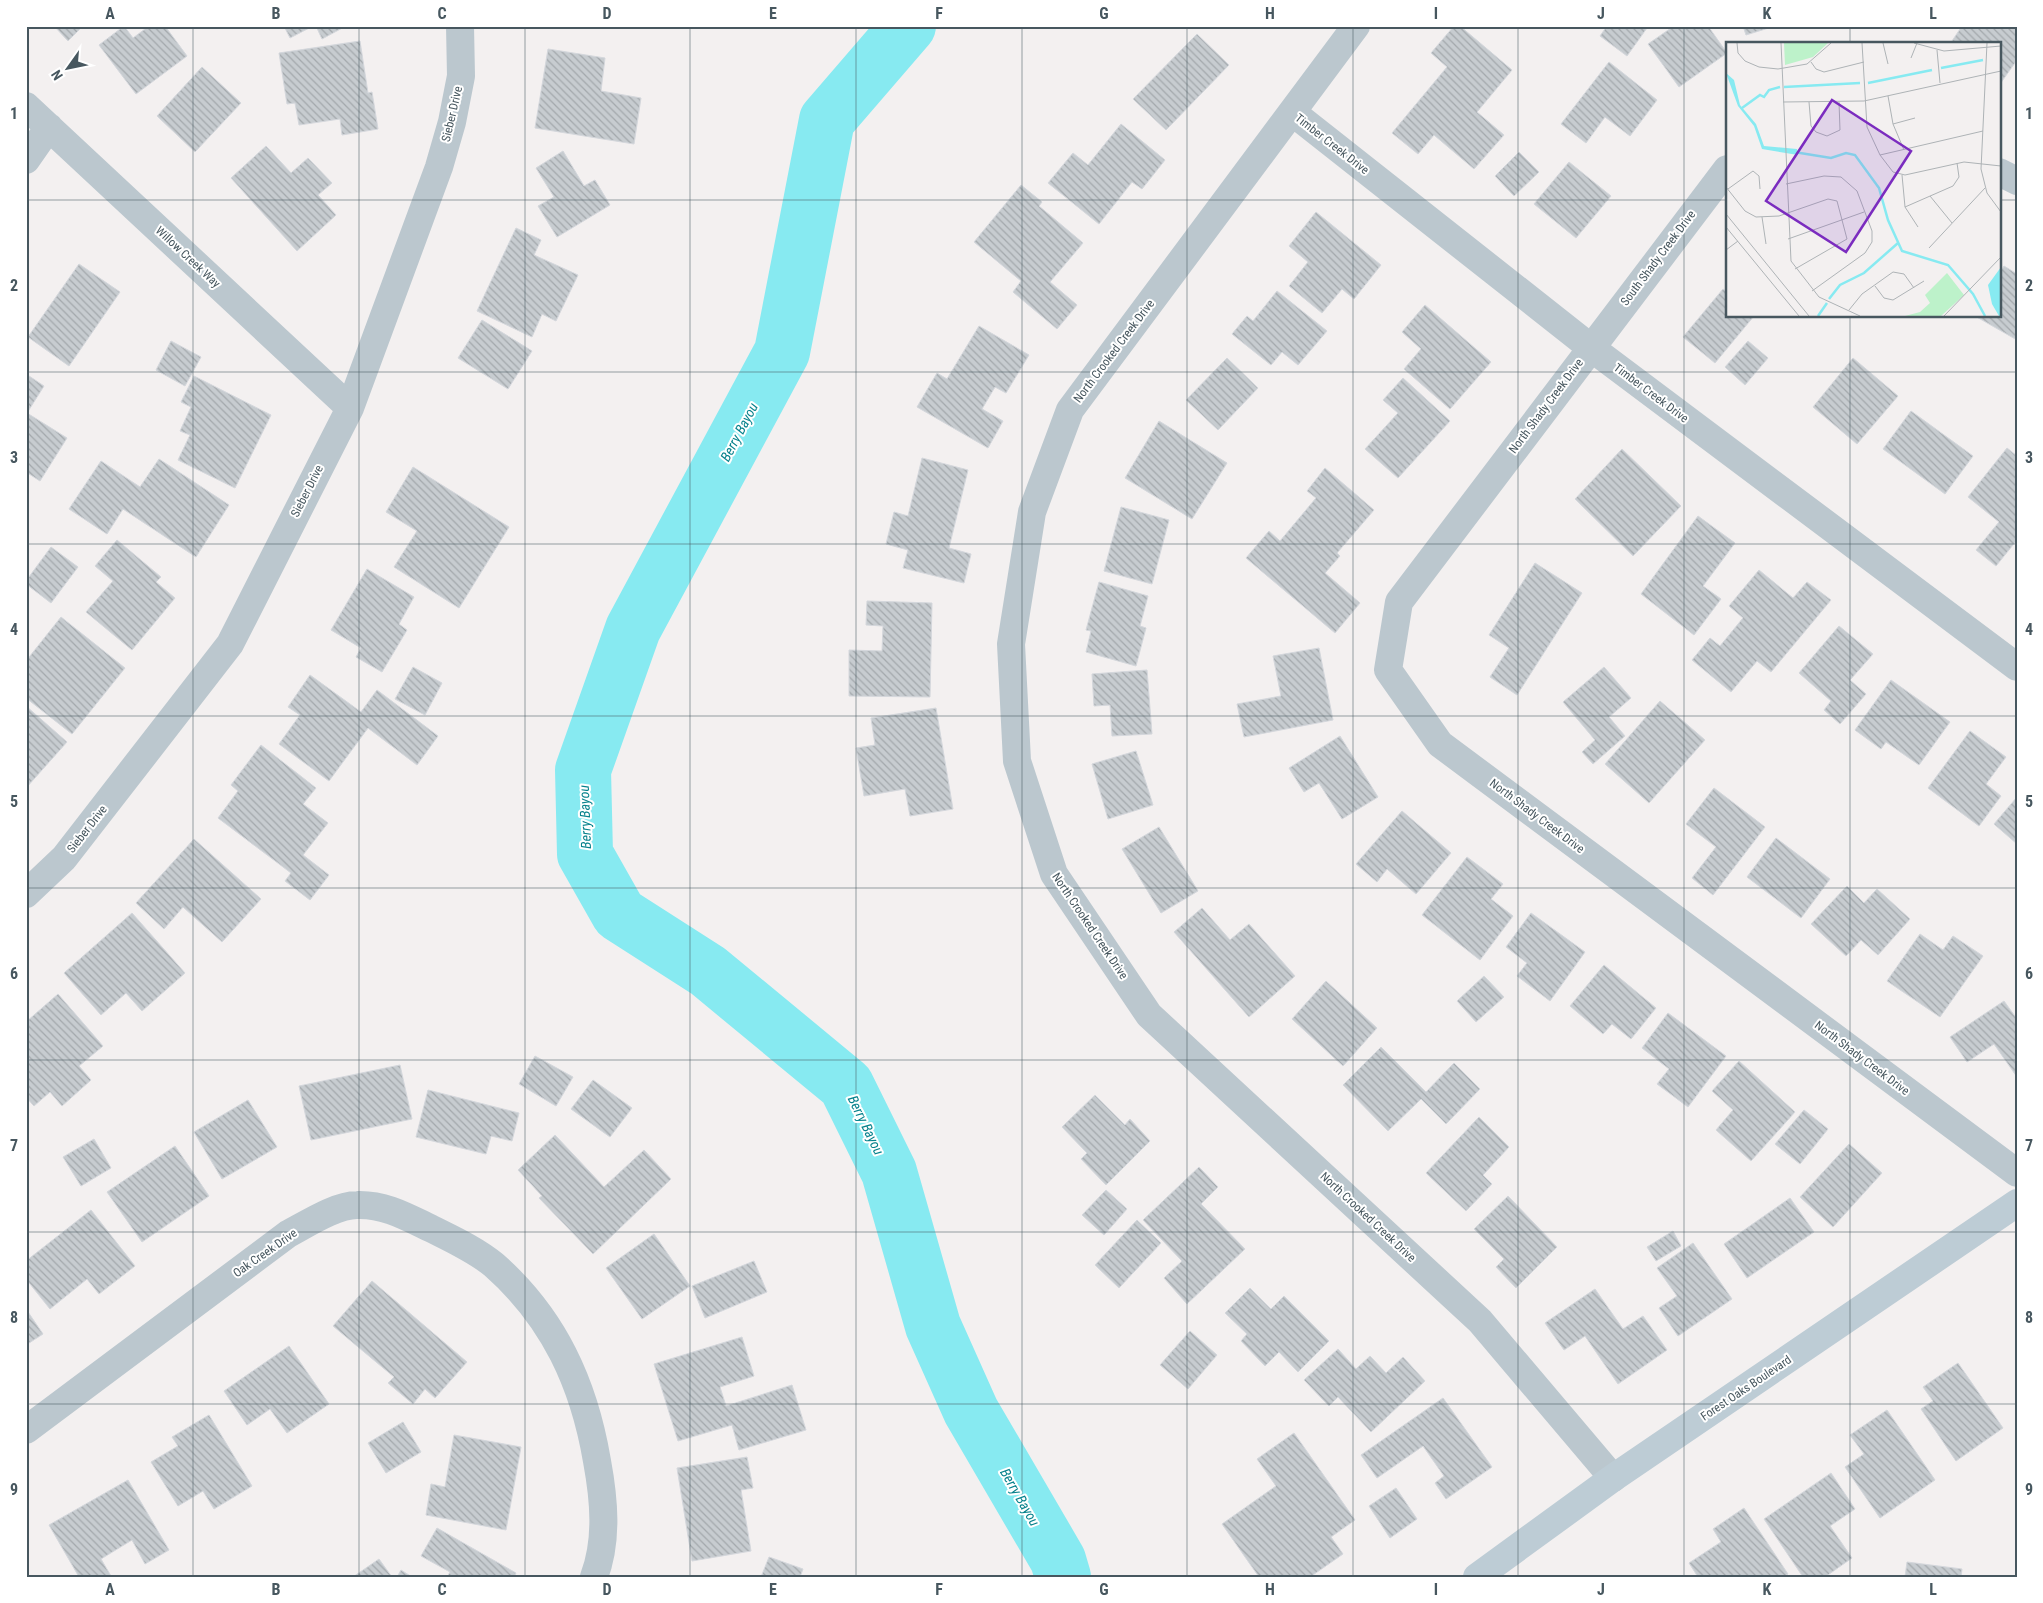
<svg xmlns="http://www.w3.org/2000/svg" width="2043" height="1603" viewBox="0 0 2043 1603" font-family="'Roboto Condensed',sans-serif">
	<style>
		.lines { fill: none; stroke-linecap: round; stroke-linejoin: round }
		.river { stroke: #87eaf1; stroke-width: 56 }
		.building { fill: url(#building-back-hatch); stroke: #d4d7dc }
		.street { stroke: #bbc7ce; stroke-width: 28 }
		.secondary { stroke: #bdccd5; stroke-width: 28 }
		.grid { fill: none; stroke: #47575f; stroke-width: 1; stroke-opacity: 0.55 }
		.labels { text-anchor: middle; stroke-width: 4; stroke-linejoin: round; paint-order: stroke }
		.street-label { font-size: 12px; fill: #47575f; stroke: #fff }
		.water-label { font-size: 14px; font-style: italic; fill: #07828c; stroke: #fff }
		.inset-river { fill: none; stroke: #87eaf1; stroke-width: 2.5 }
		.inset-road { fill: none; stroke: #aeb3b6; stroke-width: 1 }
		.view { fill: #7b2cbf; fill-opacity: 0.15; stroke: #7b2cbf; stroke-width: 2.5 }
		.inset-edge { fill: none; stroke: #47575f; stroke-width: 2.5 }
		.neatline { fill: none; stroke: #47575f; stroke-width: 2 }
		.grid-label { font-size: 16px; text-anchor: middle; font-weight: bold; fill: #47575f }
	</style>
	<defs>
		<pattern id="building-back-hatch" width="6" height="6" patternUnits="userSpaceOnUse" patternTransform="scale(1.25)"><rect width="6" height="6" fill="#c7ccd0"/><path d="M-1 5l2 2M0 0l6 6M5-1l2 2" fill="none" stroke="#a3a8ac"/></pattern>
	</defs>
	<rect width="100%" height="100%" fill="#f3f0f0"/>
	<g class="lines">
		<!-- river -->
		<path class="river" d="M908,26L827,120L782,352L633,629L583,770L585,854L619,914L708,971L846,1085L889,1172L933,1326L971,1411L1058,1560L1063,1577"/>
	</g>
	<!-- building -->
	<path class="building" d="M54,26H83L68,41Z
		M124,26L133,38L149,26H165L187,56L136,94L99,45Z
		M284,26H313L290,38Z
		M316,26H346L322,39Z
		M1454,26H1460L1512,70L1477,112L1504,135L1474,169L1434,135L1418,154L1392,133L1447,67L1431,53Z
		M1607,26H1644L1647,28L1627,56L1600,36Z
		M1674,26H1708L1727,53L1679,87L1648,44Z
		M1743,26H1775L1746,35Z
		M1962,26H2017V60L2000,84L1999,44H1950Z
		M1197,34L1229,65L1166,130L1133,99Z
		M360,41L368,93L372,92L378,129L342,135L340,119L299,125L295,103L287,104L279,53Z
		M548,49L605,58L601,91L641,98L634,144L535,128Z
		M1609,62L1657,100L1630,136L1605,117L1586,143L1561,124Z
		M202,67L241,103L195,152L157,116Z
		M1121,124L1165,160L1142,189L1132,182L1099,224L1048,183L1073,153L1088,165Z
		M266,146L291,173L308,158L332,183L318,195L336,215L297,251L231,178Z
		M563,151L584,186L595,180L610,205L557,237L538,206L554,197L536,168Z
		M1519,152L1539,172L1514,196L1495,176Z
		M1569,162L1611,196L1576,238L1534,204Z
		M1021,185L1042,202L1039,206L1083,243L1050,282L1077,305L1057,329L1013,292L1021,281L974,242Z
		M1316,212L1381,265L1354,299L1342,289L1322,313L1289,286L1308,262L1289,246Z
		M516,228L541,240L534,255L578,275L556,321L542,314L532,337L477,311Z
		M79,264L120,292L69,366L28,337Z
		M2004,266L2017,274V340L1975,316H1999V274Z
		M1723,289L1727,292V316H1754L1715,363L1683,337Z
		M1277,291L1327,331L1298,365L1282,352L1271,365L1232,334L1247,316L1253,321Z
		M1425,305L1491,362L1450,409L1404,369L1421,349L1402,332Z
		M482,320L532,351L508,389L458,358Z
		M979,326L1029,355L1006,393L995,387L982,409L1003,421L988,448L917,407L937,373L947,379Z
		M171,341L201,357L185,386L156,370Z
		M1748,341L1768,358L1745,385L1725,367Z
		M1227,358L1258,388L1218,430L1186,400Z
		M1853,358L1898,396L1857,444L1813,407Z
		M26,374L44,386L27,413L67,438L40,481L26,472Z
		M194,376L271,415L235,488L178,460L190,435L180,431L191,407L181,402Z
		M1403,378L1450,421L1398,478L1365,449L1398,413L1383,400Z
		M1911,411L1973,456L1945,494L1883,449Z
		M1159,421L1227,463L1192,519L1125,478Z
		M2007,448L2017,456V540L1996,566L1976,550L1999,522L1968,497Z
		M1622,449L1681,506L1633,556L1575,499Z
		M922,458L968,470L949,548L971,554L964,583L903,568L908,550L886,544L894,512L908,516Z
		M159,459L229,505L196,557L123,509L107,534L69,509L101,461L140,487Z
		M413,467L509,527L459,608L394,567L417,531L386,512Z
		M1325,468L1374,510L1337,553L1340,556L1325,573L1360,603L1335,633L1246,558L1269,531L1280,541L1316,498L1307,491Z
		M1121,507L1169,520L1152,584L1104,571Z
		M1698,516L1735,543L1703,586L1721,599L1694,635L1641,594Z
		M117,540L161,577L156,582L175,598L132,650L86,612L113,581L95,566Z
		M51,547L78,567L51,603L26,584V581Z
		M1535,563L1582,593L1517,695L1490,677L1509,648L1489,635Z
		M367,569L414,597L399,624L407,630L382,672L356,657L361,648L331,630Z
		M1759,570L1793,598L1807,582L1831,600L1771,672L1757,661L1731,692L1692,660L1710,638L1720,646L1743,618L1729,606Z
		M1099,582L1148,596L1140,626L1146,628L1136,666L1086,652L1091,631L1086,630Z
		M867,601L932,603L930,697L849,696V650L882,651L883,626L866,625Z
		M61,617L125,668L72,734L26,698V661Z
		M1839,626L1873,654L1850,680L1866,694L1840,724L1824,710L1831,701L1799,673Z
		M1319,648L1333,720L1244,737L1237,704L1281,696L1273,656Z
		M413,667L442,683L425,715L395,699Z
		M1604,667L1631,698L1609,717L1625,736L1593,764L1582,752L1595,740L1563,702Z
		M1147,670L1152,734L1112,736L1110,705L1094,706L1092,674Z
		M310,675L361,712L377,690L438,736L417,765L368,728L329,781L279,744L300,715L288,707Z
		M1891,680L1950,722L1919,765L1886,742L1881,749L1855,730Z
		M1660,701L1705,740L1649,803L1605,764Z
		M26,706L67,742L26,788Z
		M936,708L953,809L910,816L905,789L864,796L856,748L875,745L871,718Z
		M1970,731L2006,757L1986,784L2001,796L1979,826L1928,788Z
		M1340,736L1378,797L1342,819L1319,783L1304,792L1289,768Z
		M261,745L316,788L303,804L328,823L303,855L329,875L310,900L285,881L291,873L218,818L238,791L231,785Z
		M1136,751L1153,805L1108,819L1092,764Z
		M1714,788L1765,827L1713,895L1692,878L1716,847L1686,824Z
		M2017,797V844L1994,824Z
		M1402,811L1451,853L1416,894L1387,869L1377,882L1356,864Z
		M1159,827L1198,891L1161,913L1122,849Z
		M1776,838L1830,879L1801,918L1747,877Z
		M194,839L261,899L222,942L183,907L164,929L136,903Z
		M1467,857L1503,884L1491,899L1513,916L1480,960L1422,915Z
		M1847,886L1864,903L1877,889L1910,919L1878,955L1861,940L1846,956L1811,924Z
		M1202,908L1230,940L1249,924L1295,976L1249,1017L1174,932Z
		M132,913L185,973L142,1011L126,993L101,1015L64,973Z
		M1531,913L1585,952L1550,1001L1517,976L1527,963L1506,947Z
		M1920,934L1943,950L1953,936L1983,956L1940,1017L1887,981Z
		M1604,965L1656,1008L1631,1039L1612,1024L1603,1034L1570,1006Z
		M1484,976L1504,997L1476,1022L1457,1001Z
		M1326,981L1377,1028L1343,1066L1292,1019Z
		M58,994L103,1046L79,1066L91,1080L62,1106L50,1092L34,1106L26,1097V1022Z
		M2004,1001L2017,1019V1077L1994,1044L1967,1062L1950,1037Z
		M1668,1013L1726,1056L1688,1107L1657,1084L1669,1069L1642,1048Z
		M1381,1047L1426,1092L1454,1063L1480,1089L1446,1124L1421,1099L1388,1131L1343,1085Z
		M535,1056L573,1077L556,1106L519,1084Z
		M1739,1061L1795,1112L1751,1161L1716,1130L1733,1110L1712,1091Z
		M400,1065L412,1119L311,1140L299,1086Z
		M593,1080L632,1108L610,1137L571,1109Z
		M428,1090L519,1113L512,1141L491,1136L486,1154L416,1137Z
		M1095,1095L1125,1125L1130,1119L1150,1141L1106,1185L1081,1159L1087,1153L1062,1127Z
		M248,1100L277,1147L222,1179L194,1132Z
		M1804,1110L1828,1129L1800,1164L1775,1144Z
		M1479,1117L1509,1147L1483,1175L1492,1184L1466,1211L1426,1173Z
		M555,1135L604,1187L644,1150L671,1179L593,1254L539,1198L542,1196L518,1170Z
		M94,1139L111,1168L81,1186L63,1157Z
		M1849,1144L1882,1173L1833,1227L1800,1197Z
		M175,1146L209,1196L142,1242L107,1192Z
		M1199,1167L1218,1187L1201,1204L1245,1249L1187,1304L1164,1278L1182,1261L1143,1220Z
		M1106,1190L1127,1209L1104,1235L1082,1215Z
		M1508,1196L1557,1247L1516,1288L1496,1267L1504,1259L1474,1229Z
		M1790,1198L1814,1232L1747,1278L1724,1244Z
		M91,1210L135,1266L99,1294L87,1279L50,1309L26,1279V1261Z
		M1137,1220L1161,1243L1119,1288L1095,1265Z
		M1673,1231L1681,1246L1656,1261L1647,1247Z
		M654,1234L690,1286L642,1319L606,1268Z
		M1693,1243L1732,1299L1678,1336L1659,1308L1677,1296L1657,1268Z
		M754,1261L767,1292L705,1318L692,1286Z
		M372,1281L467,1362L435,1398L425,1389L413,1404L388,1383L394,1377L333,1326Z
		M1250,1288L1271,1309L1284,1296L1329,1341L1298,1372L1279,1352L1265,1366L1241,1341L1247,1334L1225,1313Z
		M1595,1289L1623,1329L1643,1316L1667,1350L1618,1384L1585,1336L1564,1350L1545,1323Z
		M26,1309L43,1334L26,1345Z
		M1190,1331L1217,1355L1188,1389L1160,1365Z
		M742,1337L754,1376L720,1387L726,1406L792,1385L806,1430L739,1450L732,1425L678,1441L654,1364Z
		M289,1346L329,1404L287,1433L270,1409L247,1425L224,1391Z
		M1338,1349L1356,1369L1370,1356L1386,1373L1403,1357L1425,1381L1371,1432L1338,1397L1329,1406L1304,1380Z
		M1958,1363L2003,1428L1956,1461L1921,1409L1933,1401L1923,1387Z
		M1443,1398L1492,1467L1446,1499L1435,1483L1444,1476L1423,1446L1377,1478L1361,1455Z
		M1887,1410L1935,1480L1880,1518L1845,1467L1864,1454L1850,1435Z
		M209,1415L252,1486L214,1509L203,1491L178,1506L151,1462L178,1446L172,1437Z
		M403,1422L421,1452L386,1473L368,1443Z
		M1294,1433L1355,1520L1331,1537L1343,1554L1310,1577H1259L1222,1524L1276,1486L1257,1459Z
		M454,1435L521,1447L506,1530L426,1515L431,1484L445,1487Z
		M747,1457L753,1488L741,1490L751,1551L692,1561L677,1468Z
		M1831,1473L1855,1509L1830,1526L1852,1558L1825,1577H1803L1764,1519Z
		M128,1480L169,1550L145,1564L132,1540L101,1559L111,1576L79,1577L49,1525Z
		M1396,1488L1417,1519L1390,1538L1369,1506Z
		M1744,1508L1788,1574L1783,1577H1698L1689,1563L1721,1542L1713,1529Z
		M437,1528L516,1573L514,1577H447L450,1572L421,1556Z
		M769,1557L803,1569L800,1577H761Z
		M379,1559L392,1577H353Z
		M1907,1562L1962,1569L1961,1577H1905Z
		M401,1570L412,1577H397Z"/>
	<g class="lines">
		<!-- street -->
		<path class="street" d="M1356,26L1070,410L1032,512L1011,644L1017,761L1054,874L1149,1015L1480,1321L1613,1478
			M26,106L350,408
			M1292,112L1590,347L2017,667
			M26,160L49,127
			M1727,169L1399,602L1388,670L1440,744L2017,1173
			M1999,172L2017,181
			M26,894L64,858L230,644L350,408L439,167L452,122L461,76L460,26
			M26,1430L288,1234C307,1224 336,1205 357,1205C385,1204 407,1217 432,1229C452,1239 476,1250 494,1265C554,1318 584,1384 597,1461C604,1499 608,1540 594,1577"/>
		<!-- secondary -->
		<path class="secondary" d="M1477,1577L1613,1478L2017,1203"/>
	</g>
	<!-- grid -->
	<path class="grid" d="M193,26V1577M359,26V1577M525,26V1577M690,26V1577M856,26V1577M1022,26V1577M1187,26V1577M1353,26V1577M1518,26V1577M1684,26V1577M1850,26V44M26,200H1727M1999,200H2017M1850,316V1577M26,372H2017M26,544H2017M26,716H2017M26,888H2017M26,1060H2017M26,1232H2017M26,1404H2017"/>
	<g class="labels">
		<!-- street labels -->
		<g class="street-label">
			<text transform="translate(452 114) rotate(-77)" y="4">Sieber Drive</text>
			<text transform="translate(1332 144) rotate(38)" y="4">Timber Creek Drive</text>
			<text transform="translate(188 257) rotate(43)" y="4">Willow Creek Way</text>
			<text transform="translate(1658 258) rotate(-53)" y="4">South Shady Creek Drive</text>
			<text transform="translate(1114 351) rotate(-53)" y="4">North Crooked Creek Drive</text>
			<text transform="translate(1651 393) rotate(37)" y="4">Timber Creek Drive</text>
			<text transform="translate(1546 406) rotate(-53)" y="4">North Shady Creek Drive</text>
			<text transform="translate(307 491) rotate(-63)" y="4">Sieber Drive</text>
			<text transform="translate(1537 816) rotate(37)" y="4">North Shady Creek Drive</text>
			<text transform="translate(87 829) rotate(-52)" y="4">Sieber Drive</text>
			<text transform="translate(1090 926) rotate(56)" y="4">North Crooked Creek Drive</text>
			<text transform="translate(1862 1058) rotate(37)" y="4">North Shady Creek Drive</text>
			<text transform="translate(1368 1217) rotate(43)" y="4">North Crooked Creek Drive</text>
			<text transform="translate(265 1253) rotate(-35)" y="4">Oak Creek Drive</text>
			<text transform="translate(1746 1388) rotate(-34)" y="4">Forest Oaks Boulevard</text>
		</g>
		<!-- water labels -->
		<g class="water-label">
			<text transform="translate(739 432) rotate(-62)" y="5">Berry Bayou</text>
			<text transform="translate(585 817) rotate(-92)" y="5">Berry Bayou</text>
			<text transform="translate(866 1125) rotate(64)" y="5">Berry Bayou</text>
			<text transform="translate(1020 1497) rotate(60)" y="5">Berry Bayou</text>
		</g>
	</g>
	<!-- overview -->
	<g transform="translate(1726 42)">
		<rect width="275" height="275" fill="#f3f0f0"/>
		<path d="M221,231L238,253L215,274H179L194,270L204,261L199,253Z" fill="#bdf2ca"/>
		<path d="M58,1H102L87,15L59,23Z" fill="#bdf2ca"/>
		<path d="M0,31L8,38L14,63L30,82L38,104L71,107L72,113L36,107L28,84L12,64ZM275,225V274H273L266,262L262,243Z" fill="#87eaf1"/>
		<path class="inset-river" d="M215,26L257,18M142,41L206,28M58,45L134,41M16,66L34,53L38,55L43,48L54,45M68,110L105,116L120,111L129,113L153,146L162,178L176,209L222,223L247,252L259,274M103,257L114,243L138,231L172,201M92,274L101,261"/>
		<path class="inset-road" d="M11,1L12,11L19,19L33,25L52,27L81,22L105,1M55,1L65,219L93,255L134,274M136,1L141,85L154,113L167,130L179,133L238,120L275,124M157,1L162,22M188,1L218,9L275,4M261,1L255,127L261,151L275,170M211,8L214,41M185,16L191,1M85,20L90,27L98,30L138,20M162,54L167,82L178,108M57,60L138,59L275,29M83,60L85,84L90,90L101,94L114,88L113,60M167,82L189,76M154,113L257,89M176,133L179,165L192,185M60,142L98,134L115,135L131,149L146,189V200L139,211L86,249M0,145L19,169L30,175L53,174L102,157L111,159L121,197L69,227M2,147L27,129L33,134L34,147M204,154L226,181M179,165L227,144L233,135L231,121M0,172L83,274M36,175L40,202M0,185L73,274M62,197L138,170M203,206L259,146M0,208L12,199M149,244L158,256L167,258L198,239M123,268L136,252L167,230L178,232L188,246M218,274L275,215"/>
		<path class="view" d="M106,58L185,109L120,210L40,159Z"/>
		<rect width="275" height="275" class="inset-edge"/>
	</g>
	<!-- border -->
	<rect width="2043" height="1603" fill="none" stroke="#ffffff" stroke-width="55"/>
	<!-- north arrow -->
	<g transform="translate(68 68) rotate(237)" stroke="#ffffff" stroke-width="4" paint-order="stroke">
	<path d="M0-4L9 19L0 12L-9 19Z" fill="#47575f"/>
	<text y="-8" font-size="14" font-weight="bold" text-anchor="middle" fill="#47575f">N</text>
	</g>
	<rect x="28" y="28" width="1988" height="1548" class="neatline"/>
	<g class="grid-label">
		<text x="110" y="19">A</text>
		<text x="276" y="19">B</text>
		<text x="442" y="19">C</text>
		<text x="607" y="19">D</text>
		<text x="773" y="19">E</text>
		<text x="939" y="19">F</text>
		<text x="1104" y="19">G</text>
		<text x="1270" y="19">H</text>
		<text x="1436" y="19">I</text>
		<text x="1601" y="19">J</text>
		<text x="1767" y="19">K</text>
		<text x="1933" y="19">L</text>
		<text x="14" y="119">1</text>
		<text x="2029" y="119">1</text>
		<text x="14" y="291">2</text>
		<text x="2029" y="291">2</text>
		<text x="14" y="463">3</text>
		<text x="2029" y="463">3</text>
		<text x="14" y="635">4</text>
		<text x="2029" y="635">4</text>
		<text x="14" y="807">5</text>
		<text x="2029" y="807">5</text>
		<text x="14" y="979">6</text>
		<text x="2029" y="979">6</text>
		<text x="14" y="1151">7</text>
		<text x="2029" y="1151">7</text>
		<text x="14" y="1323">8</text>
		<text x="2029" y="1323">8</text>
		<text x="14" y="1495">9</text>
		<text x="2029" y="1495">9</text>
		<text x="110" y="1595">A</text>
		<text x="276" y="1595">B</text>
		<text x="442" y="1595">C</text>
		<text x="607" y="1595">D</text>
		<text x="773" y="1595">E</text>
		<text x="939" y="1595">F</text>
		<text x="1104" y="1595">G</text>
		<text x="1270" y="1595">H</text>
		<text x="1436" y="1595">I</text>
		<text x="1601" y="1595">J</text>
		<text x="1767" y="1595">K</text>
		<text x="1933" y="1595">L</text>
	</g>
</svg>
